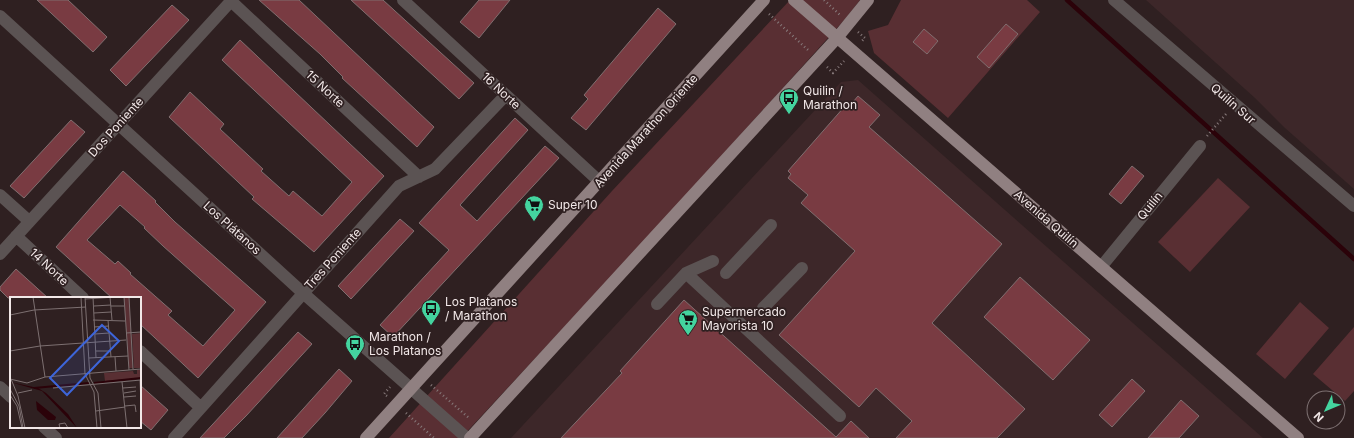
<svg xmlns="http://www.w3.org/2000/svg" width="1354" height="438" viewBox="0 0 1354 438" font-family="Inter,sans-serif">
	<style>
		.built { fill: #3d2729 }
		.green { fill: #592f33 }
		.lines { fill: none; stroke-linecap: round; stroke-linejoin: round }
		.stream { stroke: #2b0209; stroke-width: 4.5 }
		.building { fill: #793b42; stroke: #806e6f; fill-rule: evenodd }
		.path { stroke: #877a7b; stroke-width: 2.5; stroke-dasharray: 1 3; stroke-linecap: butt }
		.minor { stroke: #5b5353; stroke-width: 12 }
		.major { stroke: #908081; stroke-width: 12 }
		.labels { text-anchor: middle; stroke-width: 3.5; stroke-linejoin: round; paint-order: stroke }
		.street-label { font-size: 12px; fill: #f2e8e8; stroke: #2f2021 }
		.poi-label { font-size: 12px; fill: #f2e8e8; stroke: #2f2021; text-anchor: start }
		.inset-river { fill: none; stroke: #2b0209; stroke-width: 2 }
		.inset-road { fill: none; stroke: #7d7071; stroke-width: 1 }
		.view { fill: #3d65da; fill-opacity: 0.15; stroke: #3d65da; stroke-width: 2 }
		.inset-edge { fill: none; stroke: #f2e8e8; stroke-width: 2 }
	</style>
	<rect width="100%" height="100%" fill="#2f2021"/>
	<!-- built -->
	<path class="built" d="M1146,0H1354V189L1285,128L1255,98Z
		M858,80L1263,438H511L841,82Z"/>
	<!-- green -->
	<path class="green" d="M790,0H860L846,18L658,226L461,438H389L612,191Z
		M901,0H1027L1040,12L948,118L874,53L868,31L888,25Z
		M1218,178L1250,207L1190,272L1158,242Z
		M1300,302L1329,328L1285,379L1256,354Z
		M1354,327V391L1345,401L1313,374Z"/>
	<g class="lines">
		<!-- stream -->
		<path class="stream" d="M1067,0L1354,259"/>
	</g>
	<!-- building -->
	<path class="building" d="M37,0H68L107,37L93,52Z
		M259,0H299L434,127L417,147L342,78L343,77L320,54Z
		M351,0H383L474,83L459,99Z
		M479,0H510L479,38L460,22Z
		M172,5L189,20L126,86L110,70Z
		M658,8L676,24L586,130L571,118L588,99L584,95Z
		M1006,24L1018,34L989,68L977,57Z
		M924,29L938,41L927,54L913,42Z
		M240,40L384,176L314,252L252,199L254,197L169,117L190,92L224,124L220,129L263,169L261,171L289,196L293,191L322,216L352,182L222,60Z
		M858,96L880,115L869,127L1002,244L932,323L1025,409L997,438H896L912,421L876,388L859,407L779,335L855,251L801,203L808,195L788,178L791,174L788,171L845,106L848,108Z
		M515,118L528,130L460,205L477,221L545,146L559,158L393,337L380,325L449,250L419,223Z
		M71,120L85,132L24,198L10,186Z
		M1132,166L1144,176L1121,204L1109,194Z
		M123,171L156,201L155,202L175,222L266,302L198,378L140,324V298H112L56,247ZM120,205L145,227L144,228L163,246L235,310L203,346L168,315L172,311L130,274L131,273L118,261L115,264L87,240Z
		M400,219L414,231L351,299L338,286Z
		M16,269L48,298H8L0,290V287Z
		M1020,277L1090,340L1053,380L984,317Z
		M684,300L836,437L851,421L869,438H561L622,373L620,371Z
		M298,332L312,344L246,416L224,438H200Z
		M339,369L352,381L325,413L302,438H277Z
		M1132,379L1145,391L1112,427L1099,415Z
		M140,385L168,410L151,430L140,421Z
		M1181,400L1199,416L1179,438H1148Z"/>
	<g class="lines">
		<!-- path -->
		<path class="path" d="M824,0L840,15
			M769,14L808,50
			M858,32L865,38L862,41
			M827,67L833,73L844,61
			M1207,136L1226,114
			M431,385L469,418
			M387,396L384,394L390,387
			M406,413L434,438"/>
		<!-- minor -->
		<path class="minor" d="M403,0L600,182
			M1114,0L1354,206
			M231,1L419,177
			M0,16L303,293L467,438
			M0,195L29,221
			M16,236L83,298
			M0,254L232,0
			M1101,267L1200,146
			M686,273L840,416
			M726,273L771,225
			M657,304L686,273L713,261
			M763,308L802,268
			M140,351L201,408
			M0,387L11,397
			M44,427L56,438
			M174,438L399,186L435,169L506,95"/>
		<!-- major -->
		<path class="major" d="M794,0L1298,438
			M366,438L764,0
			M470,438L837,38L868,0"/>
	</g>
	<!-- icons -->
	<defs>
		<symbol id="bus-pin" viewBox="-11 -11 22 30"><path d="M0 17L-7.5 6A9.5 9.5 0 1 1 7.5 6Z" fill="#44d49f" stroke="#2f2021"/><path d="M-5-6H5V4H4V6H2V4H-2V6H-4V4H-5ZM-3.5-4V0h7V-4ZM-3.5 1.2v1.5H-2V1.2ZM2 1.2v1.5H3.5V1.2Z" fill="#111"/></symbol>
		<symbol id="supermarket-pin" viewBox="-11 -11 22 30"><path d="M0 17L-7.5 6A9.5 9.5 0 1 1 7.5 6Z" fill="#44d49f" stroke="#2f2021"/><path d="M-6-5.5h2.5l.6 2H6L4.5 2H-2.5L-4.4-4H-6ZM-1.5 3.2a1.3 1.3 0 1 0 .1 0ZM3 3.2a1.3 1.3 0 1 0 .1 0Z" fill="#111"/></symbol>
	</defs>
	<g fill-rule="evenodd">
		<use href="#bus-pin" x="778" y="87" width="22" height="30"/>
		<use href="#supermarket-pin" x="523" y="194" width="22" height="30"/>
		<use href="#bus-pin" x="420" y="298" width="22" height="30"/>
		<use href="#supermarket-pin" x="677" y="308" width="22" height="30"/>
		<use href="#bus-pin" x="344" y="333" width="22" height="30"/>
	</g>
	<g class="labels">
		<!-- street labels -->
		<g class="street-label">
			<text transform="translate(325 89) rotate(43)" y="4">15 Norte</text>
			<text transform="translate(501 91) rotate(43)" y="4">16 Norte</text>
			<text transform="translate(1233 104) rotate(41)" y="4">Quilín Sur</text>
			<text transform="translate(116 127) rotate(-48)" y="4">Dos Poniente</text>
			<text transform="translate(646 131) rotate(-48)" y="4">Avenida Marathon Oriente</text>
			<text transform="translate(1150 206) rotate(-51)" y="4">Quilín</text>
			<text transform="translate(1046 219) rotate(41)" y="4">Avenida Quilín</text>
			<text transform="translate(232 228) rotate(42)" y="4">Los Plátanos</text>
			<text transform="translate(333 259) rotate(-48)" y="4">Tres Poniente</text>
			<text transform="translate(49 267) rotate(43)" y="4">14 Norte</text>
		</g>
		<!-- poi labels -->
		<g class="poi-label">
			<text x="803" y="95">Quilin /<tspan x="803" dy="14">Marathon</tspan></text>
			<text x="548" y="209">Super 10</text>
			<text x="445" y="306">Los Platanos<tspan x="445" dy="14">/ Marathon</tspan></text>
			<text x="702" y="316">Supermercado<tspan x="702" dy="14">Mayorista 10</tspan></text>
			<text x="369" y="341">Marathon /<tspan x="369" dy="14">Los Platanos</tspan></text>
		</g>
	</g>
	<!-- overview -->
	<g transform="translate(10 297)">
		<rect width="131" height="131" fill="#2f2021"/>
		<path d="M114,0H119L123,71H119ZM131,36V71H124L122,37ZM127,73H131V81L95,84L94,76L123,74L124,77H127Z" fill="#592f33"/>
		<path d="M0,85L28,91L36,96L58,117L67,131L32,94ZM26,104L46,120L45,123H38L27,113Z" fill="#2b0209"/>
		<path class="inset-river" d="M84,86L131,81M24,91L79,86"/>
		<path class="inset-road" d="M23,0L35,80M71,0L75,77L84,95L87,131M75,0L80,81L88,96L91,131M83,0L86,61M100,0L102,23M114,0L119,73M119,0L123,72M75,2L106,0M84,9L101,8M101,9H114M84,16L101,15M0,18L24,13L76,10M83,23L115,24M98,23L101,60M84,30L99,29M116,36L131,35M85,37L99,36M0,54L30,49L116,43M86,54H100M105,60L106,74M79,61L118,59M0,82L17,86L35,80L131,72M1,82L8,99L15,131M130,83L131,108M112,85L117,131M43,91L131,83M113,91L126,90M0,92L9,109L13,131M8,96L22,93M114,96L126,94M0,98L7,109L12,131M114,100L126,99M115,109L125,108L126,115M86,114L115,110M50,131L49,127L55,126L58,131"/>
		<path class="view" d="M92,28L109,44L57,98L40,81Z"/>
		<rect width="131" height="131" class="inset-edge"/>
	</g>
	<!-- north arrow -->
	<g transform="translate(1326 410) rotate(226)"><circle r="19" fill="#2f2021" stroke="#7d7071"/>
	<path d="M0-3L7 15L0 10L-7 15Z" fill="#44d49f"/>
	<text y="-6" font-size="11" font-weight="bold" text-anchor="middle" fill="#f2e8e8">N</text>
	</g>
</svg>
